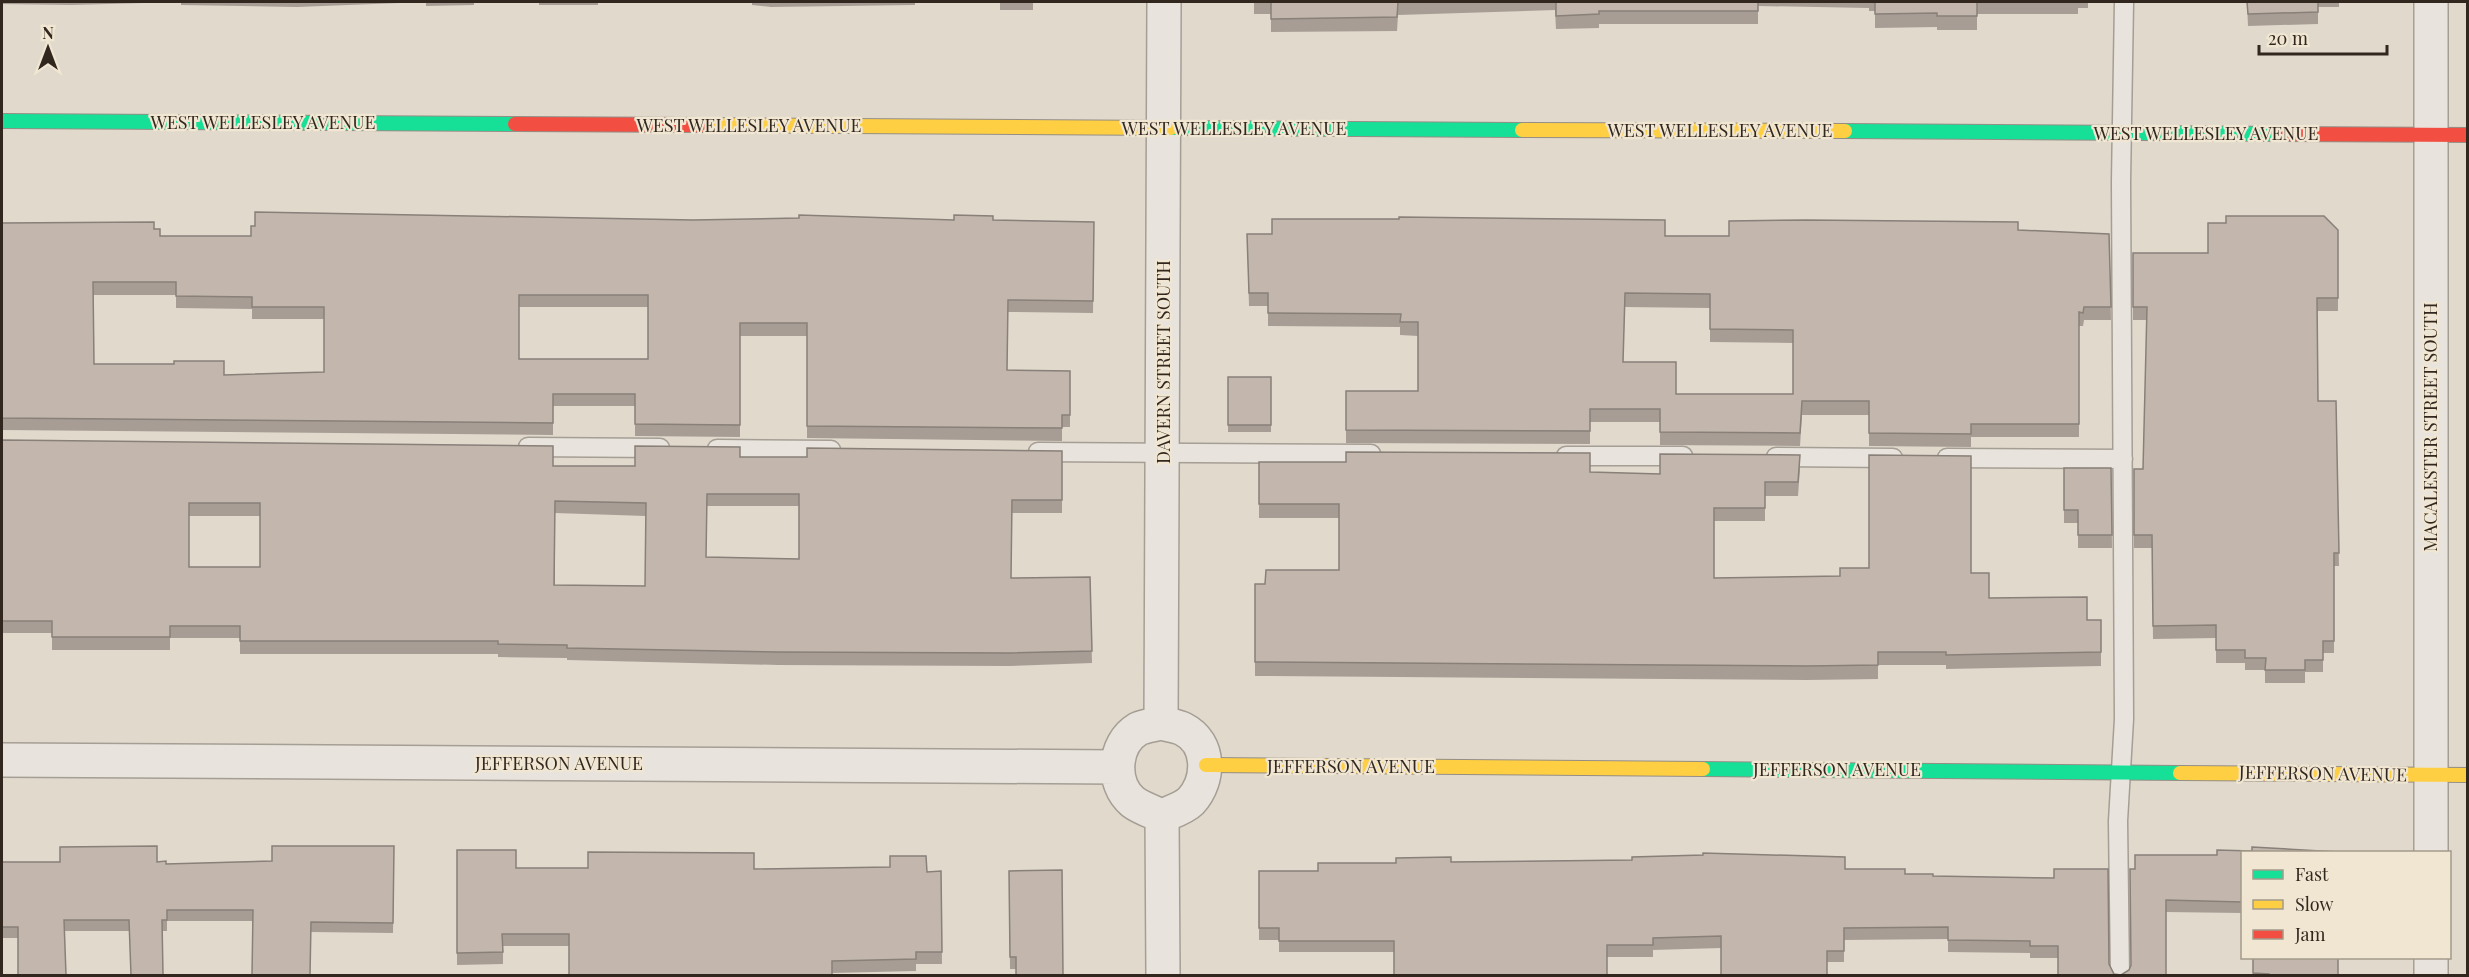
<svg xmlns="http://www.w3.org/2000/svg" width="2469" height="977" viewBox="0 0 2469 977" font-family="'Playfair Display',serif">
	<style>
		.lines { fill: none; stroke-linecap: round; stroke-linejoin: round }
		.lane-casing { stroke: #a59e95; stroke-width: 21 }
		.street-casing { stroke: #a59e95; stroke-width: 36 }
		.fast-casing { stroke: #958e85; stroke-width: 16 }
		.slow-casing { stroke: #958e85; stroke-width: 16 }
		.jam-casing { stroke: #958e85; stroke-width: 16 }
		.lane { stroke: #e8e4dd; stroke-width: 18 }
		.street { stroke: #e8e4dd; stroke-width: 33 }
		.fast { stroke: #16e098; stroke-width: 14 }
		.slow { stroke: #ffcf43; stroke-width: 14 }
		.jam { stroke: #f24e42; stroke-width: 14 }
		.wall { fill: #a89d95; fill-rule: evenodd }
		.building { fill: #c3b7ad; stroke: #888079; stroke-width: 1.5; fill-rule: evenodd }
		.labels { text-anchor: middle; stroke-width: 4.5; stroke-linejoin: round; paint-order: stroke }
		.street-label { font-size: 18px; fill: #32271f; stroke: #f0e6d2 }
	</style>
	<rect width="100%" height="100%" fill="#e0d9cc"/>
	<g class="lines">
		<defs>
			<path id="lane" d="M528,447L660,448
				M717,449L831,450
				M1038,452L1371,454
				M1566,456H1683
				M1776,457L1893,458
				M1947,458L2123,459
				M2120,976L2118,821L2124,719L2121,182L2124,2"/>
			<path id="street" d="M2431,2V852
				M1161,723L1164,2
				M1161,723C1168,725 1177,726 1183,729C1211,743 1210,780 1191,801C1184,808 1171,812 1162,816C1153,812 1141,808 1133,802C1111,784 1113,744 1138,729C1145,726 1154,725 1161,723Z
				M2,760L1117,767
				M1162,816L1163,976
				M2431,958V976"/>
			<path id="fast" d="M2,121L515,124
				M1171,128L1522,130
				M1845,131L2286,134
				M1703,769L2180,773"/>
			<path id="slow" d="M702,125L1171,128
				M1522,130L1845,131
				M1206,765L1703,769
				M2180,773L2468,775"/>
			<path id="jam" d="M515,124L702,125
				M2286,134L2468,135"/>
		</defs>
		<!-- lane casing -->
		<use href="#lane" class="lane-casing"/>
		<!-- street casing -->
		<use href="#street" class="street-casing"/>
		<!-- fast casing -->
		<use href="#fast" class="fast-casing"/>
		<!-- slow casing -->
		<use href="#slow" class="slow-casing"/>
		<!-- jam casing -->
		<use href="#jam" class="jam-casing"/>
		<!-- lane -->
		<use href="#lane" class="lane"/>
		<!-- street -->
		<use href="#street" class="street"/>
		<!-- fast -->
		<use href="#fast" class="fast"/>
		<!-- slow -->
		<use href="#slow" class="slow"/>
		<!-- jam -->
		<use href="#jam" class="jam"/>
	</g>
	<!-- wall -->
	<path class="wall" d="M2,2H474V5L426,6V2L297,7L181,5V2L71,5L2,4Z
		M539,2H609H598V5H539Z
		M752,2H934H915V5L771,7L752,5Z
		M1000,2H1033V10H1000Z
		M1254,2H2088V8H2078V14H1977V30H1937V27L1875,28V11H1869V8L1758,6V24H1599V28L1556,29L1555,10L1398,15L1397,31L1271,32V14H1254Z
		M2247,2H2339V7H2318V24L2248,26Z
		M693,220H954L1094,222L1093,313L1008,312L1007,370L1070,371V427H1062V441L807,438V336H740V437L635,436V406H553V435L2,430V223L154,229L160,236H251ZM93,295H176V308L252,309V319H324V372L224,375L94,364ZM519,307H648V359H519Z
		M2018,230L2109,234L2111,320H2084L2083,326H2079V437H1971V447L1869,446V415H1802L1800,446L1660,445V422H1590V444L1346,443V391H1418V336L1400,335V327L1268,326V306H1249L1247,234L1729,236ZM1625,307L1710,308V342L1793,343V394H1676L1623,362Z
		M2338,230V311H2317L2318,401H2336L2339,566H2334V653H2323V672H2305V683H2265V670H2245V663H2216V638L2153,639L2152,548H2134V469H2143L2147,320H2133V253H2208Z
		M1228,377H1271V432H1228Z
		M2,440L553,466H635L740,457H807L1062,451V513H1012L1011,578L1090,577L1092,663L1009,666L778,665L567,660V658L498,657V654H240V638H170V650H52V633H2ZM707,506H799V559L706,557ZM555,513L646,516L645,586L555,585ZM189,516H260V567H189Z
		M1259,462L1660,474L1800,468L1798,496H1765V521H1714V578L1840,576L1971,573L1989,598L2087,620H2101V666L1946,669V665H1878V679L1807,680L1255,676V584H1265L1339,570V518H1259Z
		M2064,468H2111L2112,548H2078V523H2064Z
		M394,846L393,933L311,932L253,921H167V931H65L18,938H2V862H157L166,864L272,861Z
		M2252,847L2338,852H2242V913L2166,912V975H2058V958H2030V953L1948,952V939L1844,940V962H1827V975H1721V948L1653,950V957H1607V975H1394V952H1279V940H1259V871H1318V863H1396V858L1451,857V862L1632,860V857L1703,855V853L1845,857V869H1905V874H1933V876L2054,878V869H2108L2109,964L2114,974L2121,975L2129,970L2131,965L2130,869H2135V855H2217V850L2252,851Z
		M457,850L516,868L754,869L927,872L941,871L942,964H916V971L832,973L569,946H503V964L457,965Z
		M1009,871L1063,975L1016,969H1010Z
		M2253,957L2338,975H2253Z"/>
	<!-- building -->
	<path class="building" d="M1271,2H1410H1398L1397,17L1271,19Z
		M1556,2H1758V11H1599V14L1556,16Z
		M1875,2H1977V16H1937V13L1875,14Z
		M2247,2H2318V12L2248,14Z
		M255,212L693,220L799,218V215L954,220V215L993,216V220L1094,222L1093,301L1008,300L1007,370L1070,371V415H1062V428L807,426V323H740V425L635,424V394H553V423L2,418V223L154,222V229H160V236H251V226H255ZM93,282H176V296L252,297V307H324V372L224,375V361H174V364H94ZM519,295H648V359H519Z
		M2226,216H2324L2338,230V298H2317L2318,401H2336L2339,553H2334V641H2323V660H2305V670H2265L2266,658H2245V650H2216V625L2153,626L2152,535H2134V469H2143L2147,307H2133V253H2208V223H2226Z
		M1399,217L1665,220V236H1729V221L1806,220L2018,222V230L2109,234L2111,307H2084L2083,313L2079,312V424H1971V434L1869,433V401H1802L1800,433L1660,432V409H1590V431L1346,430V391H1418V322H1400L1401,314L1268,313V293H1249L1247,234H1272V219H1399ZM1625,293L1710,294V329L1793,330V394H1676V362H1623Z
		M1228,377H1271V425H1228Z
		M2,440L553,446V466H635V446L740,447V457H807V448L1062,451V500H1012L1011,578L1090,577L1092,651L1009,653L778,652L567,648V645L498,644V641H240V626H170V637H52V621H2ZM707,494H799V559L706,557ZM555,501L646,503L645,586L554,585ZM189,503H260V567H189Z
		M1346,452L1590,453V472L1660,474V454L1800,455L1798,482H1765V508H1714V578L1840,576V568H1869V455L1971,456V573H1989V598L2087,597V620H2101V652L1946,655V652H1878V665L1807,666L1255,662V584H1265L1266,570H1339V504H1259V462H1346Z
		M2064,468H2111L2112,535H2078V510H2064Z
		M157,846V862L166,861V864L272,861V846H394L393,923L311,922L310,975H252L253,910H167V920H162L163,975H131L129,920H64L66,975H18V927H2V862H60V847Z
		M2252,847L2338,852H2242V902L2166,900V975H2058V946H2030V941L1948,940V927L1844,928V951H1827V975H1721V936L1653,938V945H1607V975H1394V941H1279V928H1259V871H1318V863H1396V858L1451,857V862L1632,860V857L1703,855V853L1845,857V869H1905V874H1933V876L2054,878V869H2108L2109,964L2114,974L2121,975L2129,970L2131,965L2130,869H2135V855H2217V850L2252,851Z
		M457,850H516V868H588V852L754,853V869L890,867V856H926L927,872L941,871L942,952H916V959L832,961V975H569V934H502L503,952L457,953Z
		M1062,870L1063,975H1016V957H1010L1009,871Z
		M2253,957H2338V975H2270L2269,974L2253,973Z"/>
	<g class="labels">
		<!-- street labels -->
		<g class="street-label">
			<text x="263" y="129">WEST WELLESLEY AVENUE</text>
			<text x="749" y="132">WEST WELLESLEY AVENUE</text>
			<text x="1234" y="135">WEST WELLESLEY AVENUE</text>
			<text x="1720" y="137">WEST WELLESLEY AVENUE</text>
			<text x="2206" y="140">WEST WELLESLEY AVENUE</text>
			<text transform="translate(1164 362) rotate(-90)" y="6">DAVERN STREET SOUTH</text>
			<text transform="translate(2431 427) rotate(-90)" y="6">MACALESTER STREET SOUTH</text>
			<text x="559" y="770">JEFFERSON AVENUE</text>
			<text x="1351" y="773">JEFFERSON AVENUE</text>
			<text x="1837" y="776">JEFFERSON AVENUE</text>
			<text transform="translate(2323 774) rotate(1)" y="6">JEFFERSON AVENUE</text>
		</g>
	</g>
	<!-- border -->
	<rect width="2469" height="977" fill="none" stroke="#32271f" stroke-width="6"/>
	<!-- legend -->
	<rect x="2241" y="851" width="210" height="108" fill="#f0e6d2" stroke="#a49a8a" stroke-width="1.5"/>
	<rect x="2253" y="870" width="30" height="9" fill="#16e098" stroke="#a49a8a" stroke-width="1.5"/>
	<text x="2295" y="881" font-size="18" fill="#32271f">Fast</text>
	<rect x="2253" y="900" width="30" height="9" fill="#ffcf43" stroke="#a49a8a" stroke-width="1.5"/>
	<text x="2295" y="911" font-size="18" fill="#32271f">Slow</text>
	<rect x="2253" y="930" width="30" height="9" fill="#f24e42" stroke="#a49a8a" stroke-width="1.5"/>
	<text x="2295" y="941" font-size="18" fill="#32271f">Jam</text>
	<!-- north arrow -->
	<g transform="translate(48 48)" stroke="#f0e6d2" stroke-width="4.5" paint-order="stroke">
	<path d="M0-4.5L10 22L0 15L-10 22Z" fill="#32271f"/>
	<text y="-9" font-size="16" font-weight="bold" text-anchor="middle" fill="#32271f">N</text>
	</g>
	<!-- scale -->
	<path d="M2259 45v9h128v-9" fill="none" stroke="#32271f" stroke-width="3"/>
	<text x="2268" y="45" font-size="18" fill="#32271f" stroke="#f0e6d2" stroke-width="4.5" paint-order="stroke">20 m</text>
</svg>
